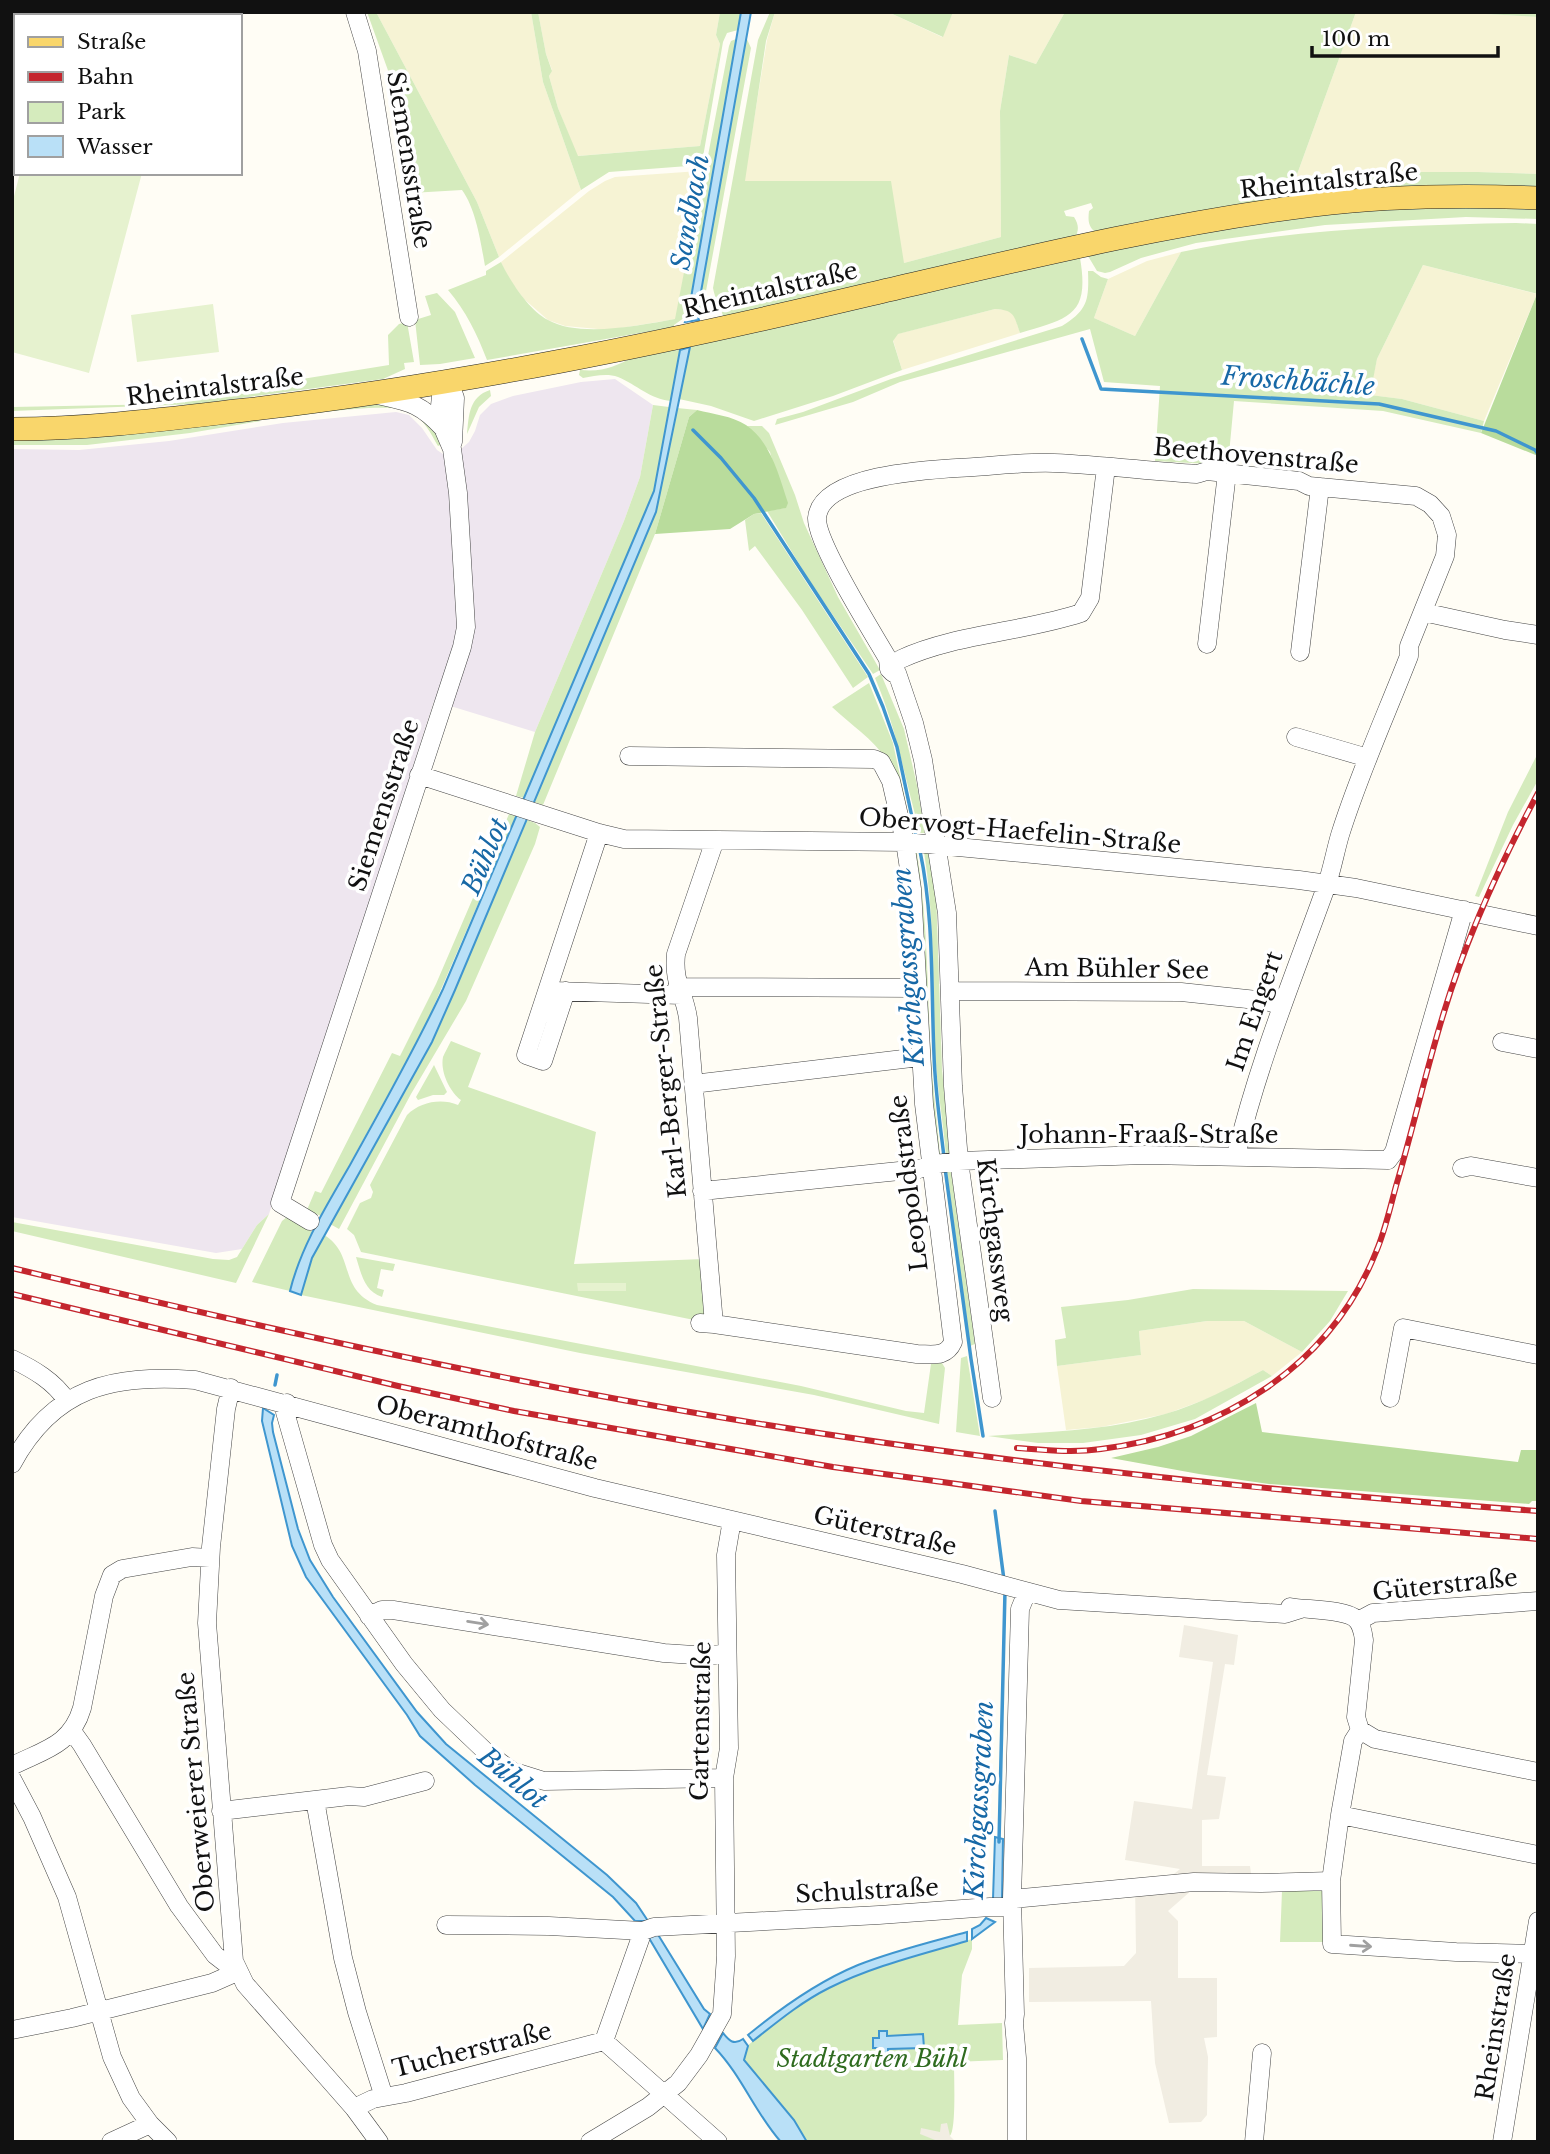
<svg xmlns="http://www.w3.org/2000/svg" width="1550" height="2154" viewBox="0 0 1550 2154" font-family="'Libre Baskerville',serif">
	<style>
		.industrial { fill: #eee6ef }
		.farmland { fill: #f6f3d4 }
		.green { fill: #d5ebbd }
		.forest { fill: #b9dc9c }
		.pitch { fill: #e6f2cf }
		.plaza { fill: #f1ede2 }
		.water { fill: #b9e0f7; stroke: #3f96cf; stroke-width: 2 }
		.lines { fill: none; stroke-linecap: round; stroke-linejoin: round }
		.stream { stroke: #3f96cf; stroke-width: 3.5 }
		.minor-casing { stroke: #444; stroke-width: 19 }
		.major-casing { stroke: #222; stroke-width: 24 }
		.minor { stroke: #fff; stroke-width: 18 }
		.major { stroke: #f9d66b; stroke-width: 23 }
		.rail-casing { stroke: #c4262e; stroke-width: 6 }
		.rail { stroke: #fff; stroke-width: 3.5; stroke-dasharray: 10; stroke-linecap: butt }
		.oneway { stroke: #a0a0a0 }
		.labels { text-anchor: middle; stroke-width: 7; stroke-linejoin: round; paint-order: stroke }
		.street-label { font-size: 24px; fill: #111; stroke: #fff }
		.park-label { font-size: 24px; font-style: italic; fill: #2f6b1f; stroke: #fff }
		.water-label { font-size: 26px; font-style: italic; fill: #1768a6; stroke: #fff }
	</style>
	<rect width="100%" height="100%" fill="#fffdf5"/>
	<!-- industrial -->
	<path class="industrial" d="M615,379L653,405L640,477L624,521L535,732L434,701L269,1214L257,1225L242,1249L216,1253L12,1217V449L79,450L169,441L283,423L396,412L409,415L422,428L437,450L443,454L460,450L469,442L475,431L480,415L491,404L513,396L581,382Z"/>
	<!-- farmland -->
	<path class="farmland" d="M376,12H531L543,82L581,190L499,257L477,202Z
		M538,12H720L716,35L720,44L700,146L577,156L558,108L549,76L552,70L546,54Z
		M775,12H888L942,37L953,12H1065L1036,64L1009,55L1000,111L1001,237L904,263L744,181L767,40Z
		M1356,12H1450L1538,17V174L1478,172H1401L1295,180Z
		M699,171L690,241L676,319L609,330L565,326L548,320L524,299L509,279L501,262L589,191L605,181L615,177Z
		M1181,252L1135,336L1094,318L1108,279L1147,261Z
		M1423,265L1537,294L1484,421L1402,399L1369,395L1377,359Z
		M995,309L1008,310L1014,314L1020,333L902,370L893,340L897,334Z
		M1207,1321H1244L1302,1352L1272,1376L1263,1370L1212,1397L1166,1414L1101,1427L1066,1430L1057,1366L1141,1355L1139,1331Z"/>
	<!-- green -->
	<path class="green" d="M367,12H376L477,202L499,257L485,266C481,243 476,209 462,190L411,193L390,76Z
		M531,12H538L546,54L552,71L549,76L558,108L578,156L700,146L720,44L716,35L720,12H741L738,30L727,33L723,42L703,157L700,162L688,166L609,172L581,190L543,82Z
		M770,12H775L766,41L745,181H891L904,263L1001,237L1000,111L1009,55L1036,64L1065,12H1356L1295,180L1401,172H1478L1538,174V189L1223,209L1138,222L1095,232C1088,226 1088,220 1089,211L1093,208L1091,203L1064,211L1066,216L1074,217C1079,225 1079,230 1075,238L724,318C720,307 715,299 713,288L758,40Z
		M888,12H953L943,37Z
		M1450,12H1538V17Z
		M746,37L751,48L706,291L705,305L707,316L697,314Z
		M736,39L688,315L674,325V327L487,360C477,334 466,311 448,290L486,275V271L501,262C510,281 529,310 548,320C580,338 641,325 675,319L690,241L699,171L706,166L729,46L731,41Z
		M1538,204V219L1466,217L1325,225L1196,243L1141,258L1110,272L1105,273L1097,271L1088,256L1080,258C1090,316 1069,318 1020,333C1014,316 1015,310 995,309L898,334L893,341L902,370L833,396L754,421L711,406L679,399L690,347L700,343L1195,229L1376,208Z
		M1516,223L1538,224V294L1423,265L1377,359L1370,395L1402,399L1484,421L1481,433L1383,411L1234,401L1228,465L1155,461L1160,386L1104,382L1090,329L900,382L853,402L775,425L777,419L803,412L891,379L1062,326C1088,310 1089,300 1088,271H1093L1101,277L1108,279L1094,318L1135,336L1181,252C1291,229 1404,225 1516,223Z
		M437,293L455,312L475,358L440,364L420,365L415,320L431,315L425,296Z
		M407,322L414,362L404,363L405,369L383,379L197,404L12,411V407L169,404L186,401L208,394L389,365L388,335L399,324Z
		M680,350L671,401C650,399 637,385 618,377C607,373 594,376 583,378L579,375L580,370C606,372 613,366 635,357C648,351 666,351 680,350Z
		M490,390L491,396L479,407L467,434C469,415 469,397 490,390Z
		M386,403L405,405L437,433L441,445L438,446C431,434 424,419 411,412C391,401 309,414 282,418L288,413Z
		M653,405L669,407L654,491L524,798L516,796L535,732L624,521L640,477Z
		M677,408L697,410L689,417L655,534L543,805L534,802L656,512Z
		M253,418L261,421L190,433L87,445H12V438Z
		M747,426H762L769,433L795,495L804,523L838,597L880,670L873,674L809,580L767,511L785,508L770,452Z
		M761,513L868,677L853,688L802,610L755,546L749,551L745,520L754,514Z
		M881,674L904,729L917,785L925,833H920C905,780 897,729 875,678Z
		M869,683L893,743L912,832C906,815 896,772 887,760C872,738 851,725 832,707Z
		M1538,753V780L1513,825L1479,897L1475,896L1508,812Z
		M509,814L516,816L423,1031L321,1216L307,1210L315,1191L321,1193L392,1053L400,1056L436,984Z
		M527,820L535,823L540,827L535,844L466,1001L411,1094L339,1229L330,1224L432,1041Z
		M912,852L917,853C928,921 927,989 931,1057C933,1089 937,1122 940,1154H937L928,1082Z
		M924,852L930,853L936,891L942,1069L950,1154L946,1155C943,1121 937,1086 935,1052C932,985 935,919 924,852Z
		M451,1041L481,1053L468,1087L596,1132L574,1264L704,1259L708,1313L699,1321L361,1252L354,1235L347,1229L360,1203L371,1198L373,1192L370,1185L407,1115C420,1102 441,1098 458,1105L461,1100C450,1092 440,1072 443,1057C445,1052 448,1047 451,1041Z
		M434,1065L447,1092L444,1095H433L418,1100L416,1097Z
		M951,1171L975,1344L970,1346L947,1172Z
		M269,1214L236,1283L12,1231V1222L213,1259L229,1260L237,1257L257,1225Z
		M287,1217L313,1232L295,1272L290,1291L252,1282L282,1221Z
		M324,1235C356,1254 337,1289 377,1305L801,1386L906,1411L924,1413L931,1364L942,1363L945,1368L939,1424L814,1395L580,1353L301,1295L312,1258Z
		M356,1257L395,1264L393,1271L381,1269L377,1288L384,1290L382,1297C364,1291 361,1273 356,1257Z
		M1193,1289L1348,1291L1330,1321L1302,1352L1244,1321H1207L1139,1331L1141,1355L1057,1366L1055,1340L1066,1338L1061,1307L1128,1300Z
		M967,1356L980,1436L956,1432L961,1358Z
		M1263,1370L1272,1376L1195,1419L1141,1435L1083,1443H1038L988,1436C1046,1432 1108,1431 1165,1414C1200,1404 1231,1387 1263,1370Z
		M1324,1886L1323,1942H1280L1282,1891Z
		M972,1939V1949L962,1975L958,2025L1002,2023L1003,2060L954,2062C954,2076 956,2124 951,2134C950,2137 945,2140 942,2142L882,2140V2142H807L794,2120L744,2060L746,2047C783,2015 823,1987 869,1970C902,1958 937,1950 972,1939Z"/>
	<!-- forest -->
	<path class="forest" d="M16,62V135L12,147V73Z
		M1537,294H1538V456L1481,433Z
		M697,410C713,414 732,416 746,425C771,442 779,476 788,503L786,508L754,514L730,529L655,534L689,417Z
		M1256,1403L1262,1432L1518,1462L1521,1450H1538V1501H1532L1529,1504L1269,1484L1199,1474L1111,1458L1158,1447L1191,1436Z"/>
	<!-- pitch -->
	<path class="pitch" d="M20,173H142L89,373L12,352V204Z
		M213,304L219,352L137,362L131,315Z
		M577,1283H626V1291H578Z"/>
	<!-- plaza -->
	<path class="plaza" d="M1184,1625L1238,1635L1234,1665L1225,1664L1207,1775L1226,1777L1219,1819L1202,1820V1866H1250L1253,1888L1192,1890L1168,1911L1178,1921V1978H1217V2037L1204,2038L1208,2057L1207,2115L1201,2122L1169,2123L1155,2063L1151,2001L1029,2002V1968L1124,1966L1136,1953L1135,1882L1169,1878L1180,1869L1125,1860L1134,1801L1192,1809L1213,1662L1179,1657Z
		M947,2123L950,2136L956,2142H940L920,2134L921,2128L940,2132L941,2124Z"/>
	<!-- water -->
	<path class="water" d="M741,12H751L697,314L699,320L685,322L688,315Z
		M690,347L656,512L455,990L432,1042L312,1258L301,1295L290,1291C301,1246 327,1205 350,1165C382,1107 415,1049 443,989L646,510L654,491L680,350Z
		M263,1408L274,1415L272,1423L273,1432L298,1529L310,1560L333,1597L417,1712L446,1744L607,1875L636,1903L648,1921H635L613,1897L475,1785L420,1736L407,1715L306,1577L292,1546L262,1421Z
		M995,1837L1003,1839L1002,1899H993Z
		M986,1918L995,1922L972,1939V1929L980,1925Z
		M967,1932V1941C920,1955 873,1966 829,1988C801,2002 777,2022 753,2041L748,2035C782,2007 817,1982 858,1965C893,1951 931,1942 967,1932Z
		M657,1933L704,2009L710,2014L703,2029L649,1938Z
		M879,2031H887V2036L923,2034L924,2048L888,2049V2055H880V2048H873V2038H879Z
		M723,2033C729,2040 733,2046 743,2039L748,2046L744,2060L794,2120L807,2142H781C755,2113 742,2076 715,2048Z"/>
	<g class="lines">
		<!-- stream -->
		<path class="stream" d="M1082,339L1101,389L1379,404L1496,431L1535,450L1538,454
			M693,430L721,458L754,498L869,674L883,707L897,747L916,836
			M920,851C934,917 931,987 934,1055C935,1089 940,1123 944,1157
			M945,1168L971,1359L983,1436
			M275,1385L277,1375
			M995,1511L1004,1580
			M999,1842L1005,1591"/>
		<defs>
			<path id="minor" d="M355,12L367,51L409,317
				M26,16L27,12
				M12,60L16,49
				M449,381L455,398L453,442
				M377,395C409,402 420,403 443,428
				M1423,612L1505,630L1538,635
				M1207,644L1227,473
				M1300,652L1320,487
				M901,659C955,634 1024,632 1081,613L1090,598L1106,467
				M1296,737L1368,758
				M629,756L874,759L881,762L891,781L905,842L912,889L924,1104L953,1342C946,1358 932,1354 917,1354L714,1324L700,1323
				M419,775L599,833L624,839L905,842L1211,871L1299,880L1356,888L1538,926
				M677,987L917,988
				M554,991L681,995
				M566,991L543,1061L526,1055L599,833
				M950,991L1181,992L1266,1001L1282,1006
				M1502,1042L1538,1049
				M693,1084L920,1057
				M1462,1168L1471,1166L1538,1178
				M702,1191L919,1169L936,1164L959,1161L1145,1155L1388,1160L1394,1152L1464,910
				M310,1221L280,1203L462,647L466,627L458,493L452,449L443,428L440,406L441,396L449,381
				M714,1324L688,1018C684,991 673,984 676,954L715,840
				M12,1359C33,1369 54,1381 67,1401
				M231,1388L226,1409L211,1547L207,1623L234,1961L245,1984L354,2108L379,2142
				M992,1398L959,1161L953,1086L947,913L923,760L914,723L897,673H893L889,669L888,659C873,633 816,543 817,518C821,472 940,469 974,467C1001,465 1028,462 1054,463C1102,465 1149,471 1197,474L1207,471L1299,481L1309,486L1416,496L1430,504L1441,516L1447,535L1445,556L1409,646V656C1386,715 1359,774 1340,835C1335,852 1332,870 1326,887C1294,976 1258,1063 1236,1156
				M1390,1398L1403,1328L1538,1355
				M287,1403L285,1412L323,1545L330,1560L404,1664L442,1710L486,1752L512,1771L544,1781L724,1778
				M12,1464C54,1386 114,1374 195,1380L595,1488L962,1574L1059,1600L1285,1614L1301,1609
				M1290,1607C1307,1610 1345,1609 1356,1619C1362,1625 1363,1633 1364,1640L1356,1717L1360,1730
				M369,1616L382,1610H393L664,1653L709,1656L727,1653
				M1358,1621L1373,1613L1538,1601
				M1360,1730L1353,1741L1340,1815L1331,1881L1332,1944L1456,1952L1532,1954
				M1360,1730L1375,1739L1538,1772
				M72,1731L82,1745L179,1906L215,1955L237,1972
				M12,1766C43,1750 71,1746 82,1708L104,1596L112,1575L122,1569L192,1557L210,1558
				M12,1779L32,1817L67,1897L112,2057L131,2098L150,2124L168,2142
				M315,1800L343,1958L357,2012L384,2097
				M221,1811L349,1796L364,1797L425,1781
				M1340,1815L1538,1855
				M1012,1899L1194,1882L1261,1883L1331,1881
				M446,1925L549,1926L643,1931L654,1927L879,1915L990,1907H1012
				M12,2030L72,2018L212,1983L237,1972
				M604,2041L718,2142
				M354,2108L373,2099L406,2093L604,2041L643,1931
				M111,2142L150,2124
				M590,2142L648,2107L678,2083L699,2055L722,2014L726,1956L724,1778L729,1748L726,1555L732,1520
				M1017,2142V2058L1014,2023L1015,2014L1012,1899L1020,1609L1027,1592
				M1254,2142L1262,2053
				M1502,2142L1538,1921"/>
			<path id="major" d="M12,429C90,429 167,419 245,410C456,386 664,343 871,294C1018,260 1163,224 1313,205C1387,196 1463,195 1538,198"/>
		</defs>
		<!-- minor casing -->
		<use href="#minor" class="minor-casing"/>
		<!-- major casing -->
		<use href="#major" class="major-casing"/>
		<!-- minor -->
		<use href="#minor" class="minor"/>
		<!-- major -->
		<use href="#major" class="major"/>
		<defs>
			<path id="rail" d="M12,1268C247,1324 482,1377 719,1417C991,1463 1264,1491 1538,1511
				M12,1294L398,1386L514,1411L833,1467L1081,1501L1538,1539
				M1017,1448C1045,1450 1073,1453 1101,1449C1221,1434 1330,1367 1376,1252C1385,1231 1390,1208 1396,1186C1413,1129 1426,1070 1444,1012C1467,936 1500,864 1538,793"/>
		</defs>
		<!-- rail casing -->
		<use href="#rail" class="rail-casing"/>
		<!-- rail -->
		<use href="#rail" class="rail"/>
	</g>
	<!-- one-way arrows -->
	<defs><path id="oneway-shaft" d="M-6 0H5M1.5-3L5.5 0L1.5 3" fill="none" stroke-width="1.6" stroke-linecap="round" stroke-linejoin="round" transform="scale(1.75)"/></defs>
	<g class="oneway">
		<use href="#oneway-shaft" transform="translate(478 1623) rotate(9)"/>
		<use href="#oneway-shaft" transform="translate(1361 1946) rotate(4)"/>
	</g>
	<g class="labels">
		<!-- street labels -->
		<g class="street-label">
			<text transform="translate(409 160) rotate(81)" y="8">Siemensstraße</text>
			<text transform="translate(1329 181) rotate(-6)" y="8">Rheintalstraße</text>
			<text transform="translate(770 290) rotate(-13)" y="8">Rheintalstraße</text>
			<text transform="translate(215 387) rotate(-7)" y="8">Rheintalstraße</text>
			<text transform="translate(1256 456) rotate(5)" y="8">Beethovenstraße</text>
			<text transform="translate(384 805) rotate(-72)" y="8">Siemensstraße</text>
			<text transform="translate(1020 831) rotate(5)" y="8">Obervogt-Haefelin-Straße</text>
			<text transform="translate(1117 969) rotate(1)" y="8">Am Bühler See</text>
			<text transform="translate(1255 1011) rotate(-71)" y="8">Im Engert</text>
			<text transform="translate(666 1081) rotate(-96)" y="8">Karl-Berger-Straße</text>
			<text x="1149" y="1143">Johann-Fraaß-Straße</text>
			<text transform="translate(909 1183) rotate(-97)" y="8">Leopoldstraße</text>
			<text transform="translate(995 1240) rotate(83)" y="8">Kirchgassweg</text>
			<text transform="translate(487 1433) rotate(15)" y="8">Oberamthofstraße</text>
			<text transform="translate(885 1531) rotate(13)" y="8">Güterstraße</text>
			<text transform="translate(1445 1585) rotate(-6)" y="8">Güterstraße</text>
			<text transform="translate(701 1721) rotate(-89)" y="8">Gartenstraße</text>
			<text transform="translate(196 1792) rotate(-95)" y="8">Oberweierer Straße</text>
			<text transform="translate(867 1891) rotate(-3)" y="8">Schulstraße</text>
			<text transform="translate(1496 2027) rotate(-81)" y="8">Rheinstraße</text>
			<text transform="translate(472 2050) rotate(-14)" y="8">Tucherstraße</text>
		</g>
		<!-- park labels -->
		<g class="park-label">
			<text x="872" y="2067">Stadtgarten Bühl</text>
		</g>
		<!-- water labels -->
		<g class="water-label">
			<text transform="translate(690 212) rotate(-80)" y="9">Sandbach</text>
			<text transform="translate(1298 381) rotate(4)" y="9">Froschbächle</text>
			<text transform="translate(485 856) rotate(-67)" y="9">Bühlot</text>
			<text transform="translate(908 967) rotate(-94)" y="9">Kirchgassgraben</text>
			<text transform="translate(513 1778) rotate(40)" y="9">Bühlot</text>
			<text transform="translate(979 1800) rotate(-87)" y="9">Kirchgassgraben</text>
		</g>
	</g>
	<!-- border -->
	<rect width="1550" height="2154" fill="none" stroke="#111111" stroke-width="28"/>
	<!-- legend -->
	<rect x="14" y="14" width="228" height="161" fill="#ffffff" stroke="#a0a0a0" stroke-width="2"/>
	<rect x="28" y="37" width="35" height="10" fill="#f9d66b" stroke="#a0a0a0" stroke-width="2"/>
	<text x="77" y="49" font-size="21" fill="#111111">Straße</text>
	<rect x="28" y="72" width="35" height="10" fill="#c4262e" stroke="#a0a0a0" stroke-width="2"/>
	<text x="77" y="84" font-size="21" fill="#111111">Bahn</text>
	<rect x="28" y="102" width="35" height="21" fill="#d5ebbd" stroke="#a0a0a0" stroke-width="2"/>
	<text x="77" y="119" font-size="21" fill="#111111">Park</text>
	<rect x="28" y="136" width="35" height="21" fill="#b9e0f7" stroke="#a0a0a0" stroke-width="2"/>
	<text x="77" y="154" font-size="21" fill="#111111">Wasser</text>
	<!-- scale -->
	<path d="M1312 46v10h186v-10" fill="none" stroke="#111111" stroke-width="3.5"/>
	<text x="1322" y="46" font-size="21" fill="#111111" stroke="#ffffff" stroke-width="5" paint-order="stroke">100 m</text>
</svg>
